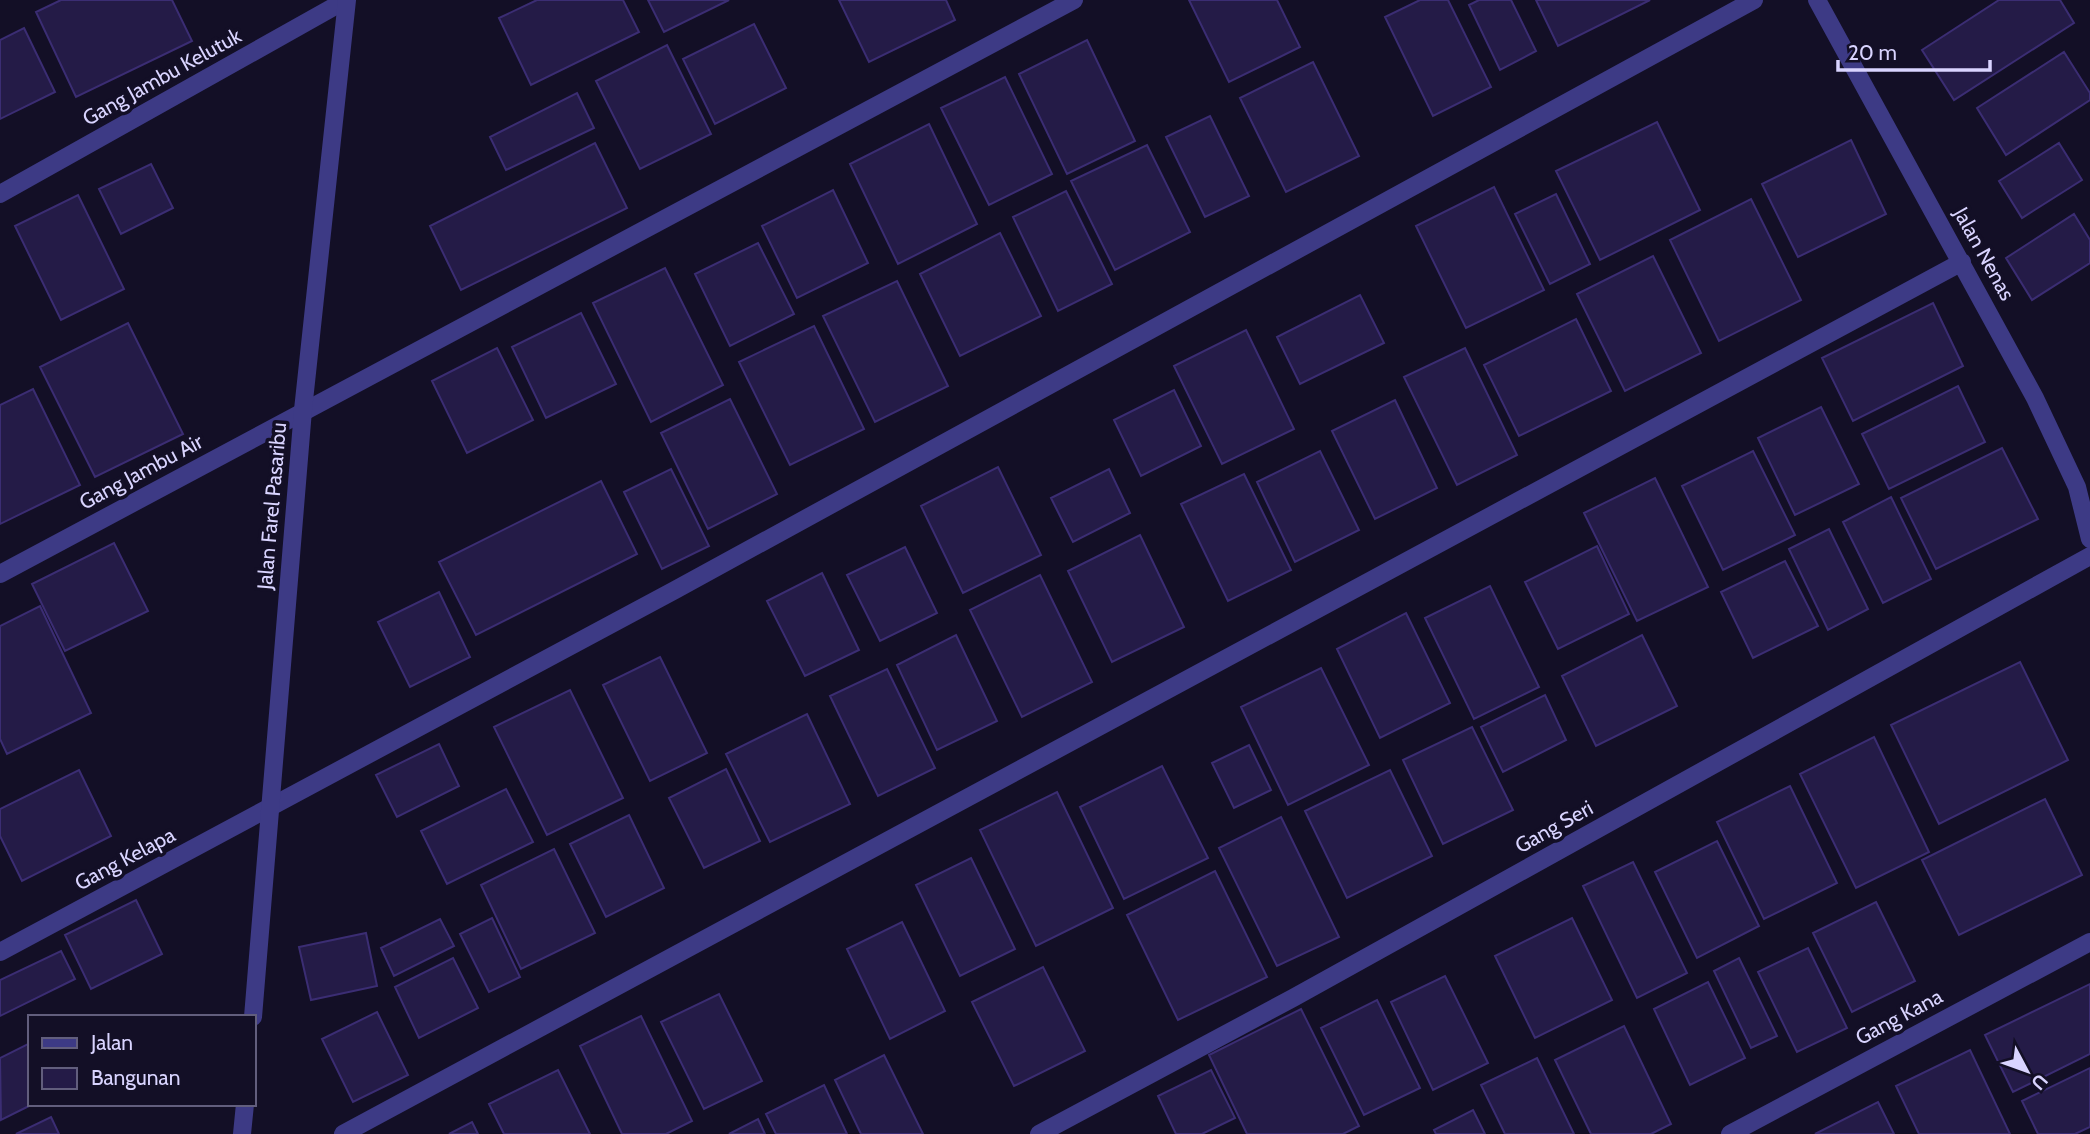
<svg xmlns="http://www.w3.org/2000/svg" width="2090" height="1134" viewBox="0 0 2090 1134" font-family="Cabin,sans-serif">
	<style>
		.building { fill: #241b47; stroke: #3b2d73; stroke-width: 2 }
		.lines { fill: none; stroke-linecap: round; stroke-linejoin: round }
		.minor { stroke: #3d3a85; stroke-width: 18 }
		.tertiary { stroke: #3d3a85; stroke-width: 18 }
		.labels { text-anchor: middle; stroke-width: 7; stroke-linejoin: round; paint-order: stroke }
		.street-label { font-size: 21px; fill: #d9d4ff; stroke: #130f26 }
	</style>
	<rect width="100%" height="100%" fill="#130f26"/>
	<!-- building -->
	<path class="building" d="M61,0H172L192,41L76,97L36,12Z
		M537,0H623L639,32L531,85L499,18Z
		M648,0H729L664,32Z
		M839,0H946L955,20L869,62Z
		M1189,0H1277L1300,47L1229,82Z
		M1420,0H1448L1491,87L1433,116L1385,17Z
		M1479,0H1511L1536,51L1500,70L1469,5Z
		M1536,0H1650L1558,46Z
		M1999,0H2060L2074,23L1954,100L1922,50Z
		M754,24L786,88L715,124L683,59Z
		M24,28L55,92L0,119V40Z
		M1087,40L1135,141L1067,174L1019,74Z
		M667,45L711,134L640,169L596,81Z
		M2064,52L2090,93V100L2006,155L1977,108Z
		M1313,62L1359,156L1286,192L1240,98Z
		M1005,77L1052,174L989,205L941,108Z
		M577,93L594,128L506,170L490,137Z
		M1210,116L1249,196L1205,217L1166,137Z
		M1657,122L1700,210L1600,260L1556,171Z
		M929,124L977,224L898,264L850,164Z
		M1851,140L1886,214L1798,257L1762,184Z
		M595,143L627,208L461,290L430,226Z
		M2059,143L2082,180L2022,218L1999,181Z
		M1147,145L1190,232L1115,270L1071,181Z
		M151,164L173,208L121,234L99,189Z
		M1494,187L1544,290L1466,328L1416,226Z
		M833,190L868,263L797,298L762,226Z
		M1066,191L1112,284L1058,311L1013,217Z
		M1556,194L1590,264L1550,284L1515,214Z
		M78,195L124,289L61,320L15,226Z
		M1751,199L1801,300L1719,341L1670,240Z
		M2074,214L2090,240V263L2032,300L2006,258Z
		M1000,233L1041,316L960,356L920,274Z
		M758,243L794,314L730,346L695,274Z
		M1653,256L1701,353L1625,391L1577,294Z
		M665,268L723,385L651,422L593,303Z
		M897,281L948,386L875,422L823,316Z
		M1360,295L1384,343L1300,384L1277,337Z
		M1933,303L1963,366L1853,421L1822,358Z
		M581,313L616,384L546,418L512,347Z
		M1576,319L1611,391L1519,436L1484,365Z
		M128,323L183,434L95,477L40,367Z
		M814,326L864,429L790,465L739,362Z
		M1246,330L1294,429L1222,464L1174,366Z
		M497,348L533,420L467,453L432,381Z
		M1465,348L1517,455L1457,485L1404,377Z
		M1958,386L1985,442L1889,489L1862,434Z
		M33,389L80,485L0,524V405Z
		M1174,390L1201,446L1141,476L1114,420Z
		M730,399L777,494L708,529L661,433Z
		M1395,400L1437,488L1375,519L1332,431Z
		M1821,407L1859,484L1795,515L1758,438Z
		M2002,448L2038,519L1936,569L1901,498Z
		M1320,451L1359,530L1295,562L1257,482Z
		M1753,451L1795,535L1723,570L1682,486Z
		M998,467L1041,555L963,593L921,506Z
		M671,469L709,546L662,569L624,492Z
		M1109,469L1130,513L1073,542L1051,498Z
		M1244,474L1291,570L1228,601L1181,504Z
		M1655,478L1708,587L1637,621L1584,513Z
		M601,481L637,554L476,635L439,562Z
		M1891,497L1931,579L1883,603L1843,522Z
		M1829,529L1868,609L1828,630L1789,549Z
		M1140,535L1184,627L1112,662L1068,571Z
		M114,543L148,611L65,651L32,584Z
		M1597,546L1629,614L1558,649L1525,582Z
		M905,547L937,613L880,641L847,575Z
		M1785,561L1818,626L1753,658L1721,592Z
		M822,573L859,650L805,676L767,601Z
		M1040,575L1092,682L1022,717L970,610Z
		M1490,586L1539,687L1474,719L1425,618Z
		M439,592L470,657L410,687L378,622Z
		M40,606L91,713L7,754L0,739V626Z
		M1406,613L1450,703L1380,738L1337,649Z
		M956,635L997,721L937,750L897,665Z
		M1642,635L1677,706L1596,746L1562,676Z
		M660,657L707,753L650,781L603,685Z
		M2020,662L2068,760L1939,824L1891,725Z
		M1321,668L1369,765L1288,805L1241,707Z
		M887,669L935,768L878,796L830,696Z
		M570,690L623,798L547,835L494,727Z
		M1545,695L1566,740L1503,772L1481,727Z
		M807,714L850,804L770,842L726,754Z
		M1472,727L1513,810L1443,844L1403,760Z
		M1874,737L1929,852L1856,888L1800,774Z
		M439,744L459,786L397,817L376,775Z
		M1249,745L1271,790L1234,808L1212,763Z
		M1162,766L1208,858L1124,899L1080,807Z
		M726,769L760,841L704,868L669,798Z
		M79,770L111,836L22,881L0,836V809Z
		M1390,770L1432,856L1347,898L1305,811Z
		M1790,786L1837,883L1764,919L1717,822Z
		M506,789L533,842L447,884L421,831Z
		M1057,792L1113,908L1036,946L980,830Z
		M2045,799L2082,875L1959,935L1922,860Z
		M629,815L664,888L606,917L570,844Z
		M1281,817L1339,937L1277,966L1219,848Z
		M1717,841L1759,926L1697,958L1655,872Z
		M554,849L595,933L521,969L481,885Z
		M971,858L1015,949L960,976L916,885Z
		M1633,862L1687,973L1637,998L1583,886Z
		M1215,871L1267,977L1178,1020L1127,915Z
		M136,900L162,954L91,989L65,935Z
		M1876,902L1915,981L1852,1012L1813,933Z
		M492,918L520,977L489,992L460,934Z
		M1572,918L1612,1000L1535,1038L1495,956Z
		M440,919L454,946L394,976L381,948Z
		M902,922L945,1011L890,1039L847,949Z
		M366,933L377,986L311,1000L299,947Z
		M1808,948L1847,1028L1797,1052L1758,972Z
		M61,951L75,979L0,1016V980Z
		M453,958L478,1008L419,1038L395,987Z
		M1739,958L1777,1036L1751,1048L1714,971Z
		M1043,967L1085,1051L1014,1086L972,1002Z
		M1445,976L1488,1063L1433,1090L1391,1002Z
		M1708,982L1745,1058L1690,1085L1654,1009Z
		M2090,984V1054L2013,1092L1985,1035Z
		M719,994L762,1081L704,1109L661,1022Z
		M1377,1000L1420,1088L1364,1115L1321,1028Z
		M1301,1009L1359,1126L1343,1134H1247L1209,1055Z
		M377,1012L408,1075L353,1102L322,1039Z
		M641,1016L692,1121L666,1134H622L580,1046Z
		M1624,1026L1671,1124L1651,1134H1591L1555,1060Z
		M30,1043V1104H33L1,1120L0,1058Z
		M1970,1050L2010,1134H1919L1896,1086Z
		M884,1055L923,1134H861L835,1080Z
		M1537,1058L1574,1134H1505L1481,1085Z
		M2090,1068V1127L2075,1134H2038L2022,1101Z
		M558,1070L590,1134H504L489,1104Z
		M1211,1070L1235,1118L1202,1134H1176L1158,1096Z
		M824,1085L847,1134H776L766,1114Z
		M1878,1102L1894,1134H1815Z
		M1473,1110L1485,1134H1436L1434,1130Z
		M51,1117L59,1134H16Z
		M758,1119L765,1134H729Z
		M472,1122L478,1134H449Z"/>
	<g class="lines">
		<!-- minor -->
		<path class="minor" d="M1817,0L2035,398L2077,487L2090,539
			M0,194L346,0
			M0,574L1074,0
			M0,952L675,590L1754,0
			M343,1134L1962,262
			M1039,1134L1293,998L2090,556
			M1730,1134L2090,942"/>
		<!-- tertiary -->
		<path class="tertiary" d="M253,1017L303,410L347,0
			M242,1134L245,1104"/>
	</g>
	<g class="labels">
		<!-- street labels -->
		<g class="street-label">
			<text transform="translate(162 77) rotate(-29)" y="7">Gang Jambu Kelutuk</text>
			<text transform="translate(1984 254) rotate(61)" y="7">Jalan Nenas</text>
			<text transform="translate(141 472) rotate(-28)" y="7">Gang Jambu Air</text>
			<text transform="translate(272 506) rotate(-85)" y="7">Jalan Farel Pasaribu</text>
			<text transform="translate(1554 827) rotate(-29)" y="7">Gang Seri</text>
			<text transform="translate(125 859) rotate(-28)" y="7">Gang Kelapa</text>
			<text transform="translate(1899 1017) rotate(-28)" y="7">Gang Kana</text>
		</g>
	</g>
	<!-- legend -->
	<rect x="28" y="1015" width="228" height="91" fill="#130f26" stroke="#625e7d" stroke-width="2"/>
	<rect x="42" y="1038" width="35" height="10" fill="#3d3a85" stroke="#625e7d" stroke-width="2"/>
	<text x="91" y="1050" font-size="21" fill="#d9d4ff">Jalan</text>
	<rect x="42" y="1068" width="35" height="21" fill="#241b47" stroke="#625e7d" stroke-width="2"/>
	<text x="91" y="1085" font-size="21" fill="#d9d4ff">Bangunan</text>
	<!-- north arrow -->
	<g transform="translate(2027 1071) rotate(131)" stroke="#130f26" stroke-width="5" paint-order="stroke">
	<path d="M0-5L12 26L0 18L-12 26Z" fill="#d9d4ff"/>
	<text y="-10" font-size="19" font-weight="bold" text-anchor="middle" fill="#d9d4ff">U</text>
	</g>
	<!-- scale -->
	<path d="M1838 60v10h152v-10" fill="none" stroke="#d9d4ff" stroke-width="3.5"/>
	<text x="1848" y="60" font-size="21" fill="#d9d4ff" stroke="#130f26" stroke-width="5" paint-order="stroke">20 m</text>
</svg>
